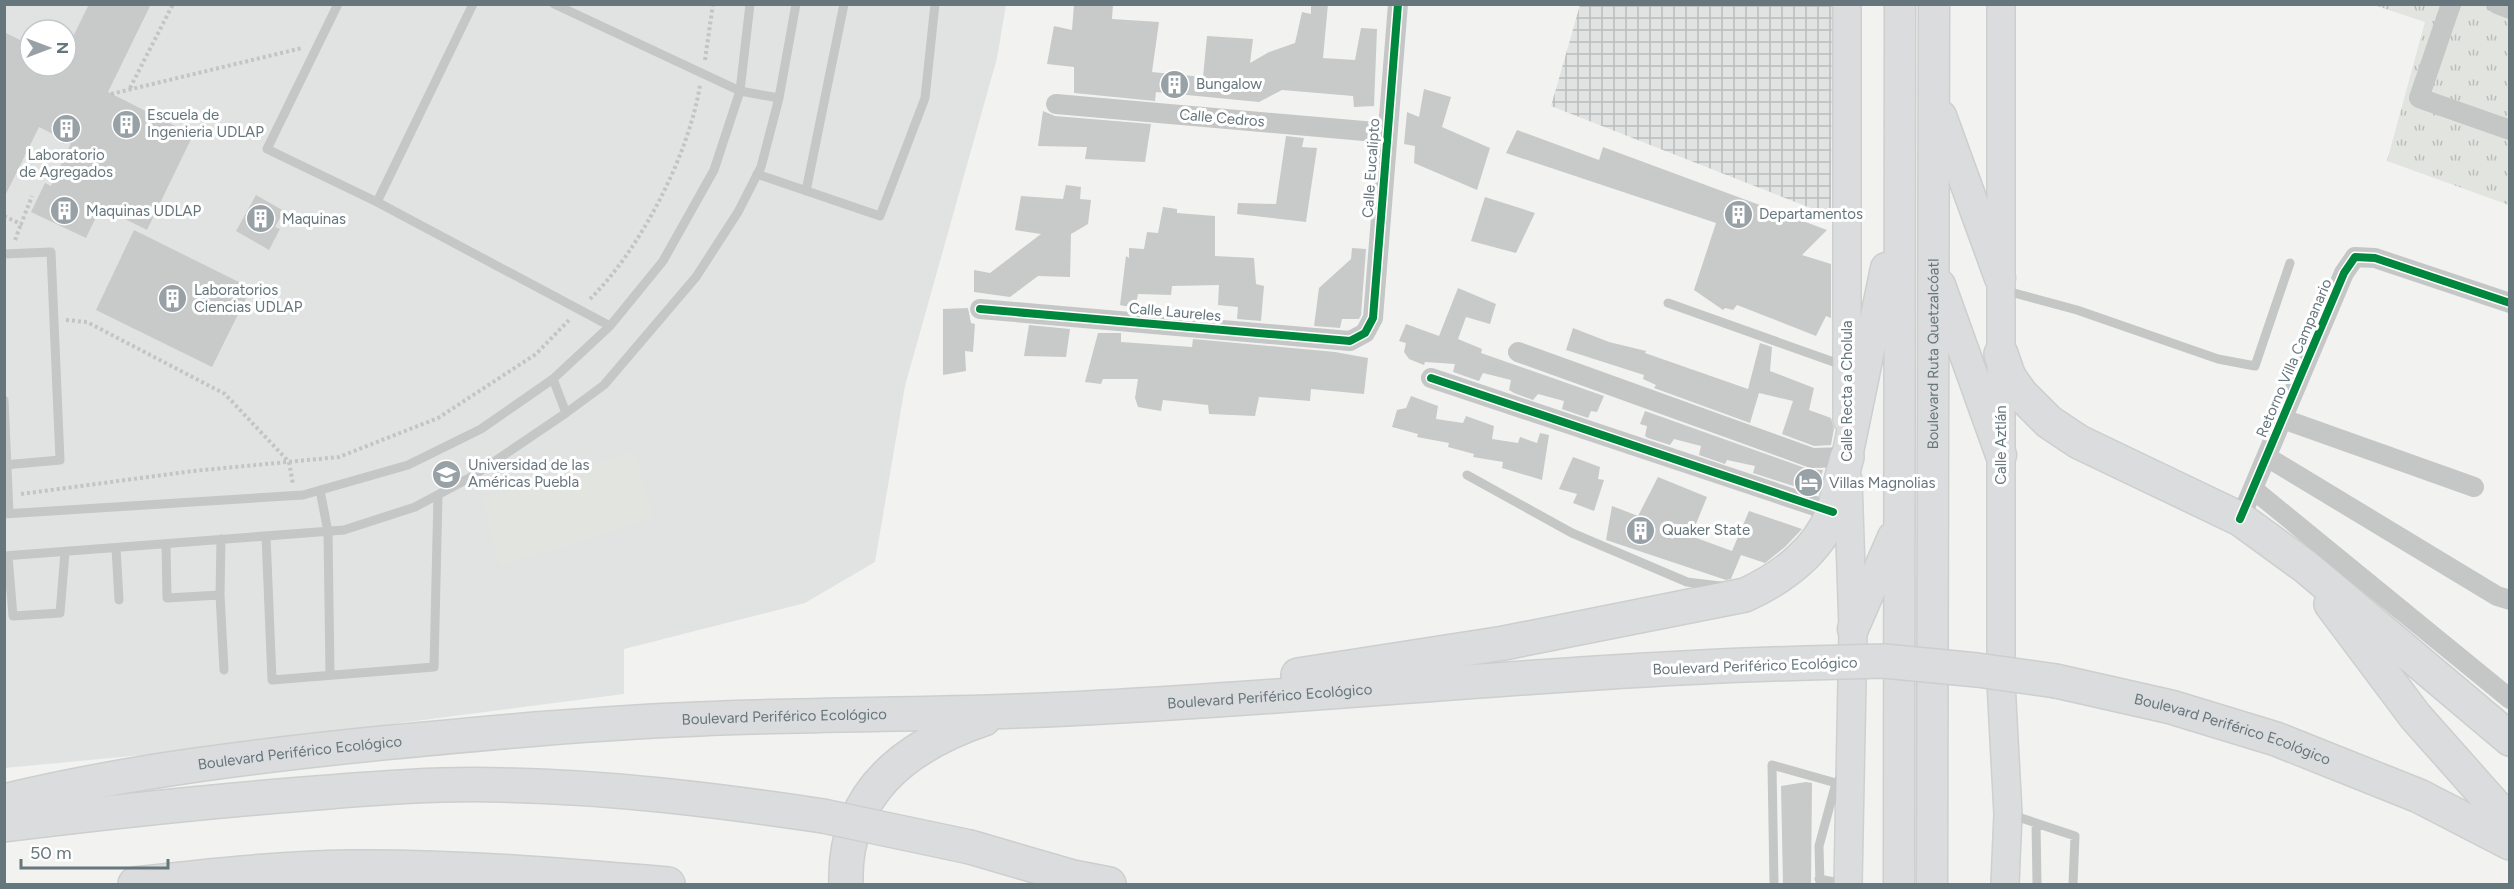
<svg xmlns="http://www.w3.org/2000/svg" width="2514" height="889" viewBox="0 0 2514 889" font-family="Figtree,sans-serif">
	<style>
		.built { fill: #e1e3e2; fill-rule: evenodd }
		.industrial { fill: url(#industrial-grid) }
		.grass { fill: url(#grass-tufts) }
		.garden { fill: #e1e4df }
		.building { fill: #c8c9c9 }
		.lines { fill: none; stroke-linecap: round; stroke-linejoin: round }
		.secondary-casing { stroke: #cecfcf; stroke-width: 30 }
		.primary-casing { stroke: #cdcece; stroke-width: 33 }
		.highway-casing { stroke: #cdcece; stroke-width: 36 }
		.path { stroke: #c3c4c4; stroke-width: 4; stroke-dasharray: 3 3; stroke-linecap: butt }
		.lane { stroke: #c5c6c6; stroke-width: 9 }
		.street { stroke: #c5c6c6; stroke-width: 20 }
		.secondary { stroke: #dbdcdd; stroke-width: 27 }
		.primary { stroke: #dbdcdd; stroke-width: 30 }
		.highway { stroke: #dbdcdd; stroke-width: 33 }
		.highway-bridge-casing { stroke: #cdcece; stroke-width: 36; stroke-linecap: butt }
		.highway-bridge { stroke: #dbdcdd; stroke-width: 33 }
		.cycleway-casing { stroke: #fff; stroke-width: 11 }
		.cycleway { stroke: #00873e; stroke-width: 8 }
		.labels { text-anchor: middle; stroke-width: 6; stroke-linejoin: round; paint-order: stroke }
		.poi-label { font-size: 15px; fill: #66767d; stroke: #fff; text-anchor: start }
		.street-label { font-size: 15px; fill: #66767d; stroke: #fff }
	</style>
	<defs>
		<pattern id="industrial-grid" width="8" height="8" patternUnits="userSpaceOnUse" patternTransform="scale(1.5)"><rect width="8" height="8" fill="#e1e3e2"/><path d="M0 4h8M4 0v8" fill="none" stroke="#babdbc"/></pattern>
		<pattern id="grass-tufts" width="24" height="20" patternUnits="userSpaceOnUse" patternTransform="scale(1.5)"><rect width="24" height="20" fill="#e1e4df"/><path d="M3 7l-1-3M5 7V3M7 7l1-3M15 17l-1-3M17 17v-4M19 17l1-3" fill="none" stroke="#babdba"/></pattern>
	</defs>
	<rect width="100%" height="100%" fill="#f2f2f1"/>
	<!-- built -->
	<path class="built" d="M5,5H1006L997,58L905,386L875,562L805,603L624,649V694L185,751L5,768ZM30,30H66V66H30Z"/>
	<!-- industrial -->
	<path class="industrial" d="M1580,5H1832L1831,216L1551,106Z"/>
	<!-- grass -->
	<path class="grass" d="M2374,5H2509V205L2387,161L2425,22Z"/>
	<!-- garden -->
	<path class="garden" d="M634,452L653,518L500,566L482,499Z"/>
	<!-- building -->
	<path class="building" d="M89,4H151L108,92L193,135L147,230L101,207L86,238L31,212L45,183L51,186L71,143L39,127L4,198V32L30,45V66H66V51Z
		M1074,4H1113L1112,19L1159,22L1152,72L1203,77L1207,36L1253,39L1250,63L1269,52L1295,43L1302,12L1311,14V4H1328L1323,58L1355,60L1361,28L1377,29L1374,106L1354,107L1353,96L1282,90L1259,102L1156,92L1155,101L1074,93V67L1047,64L1054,26L1072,30Z
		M1424,89L1451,97L1442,127L1490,148L1477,190L1414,163L1415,146L1404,144L1407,112L1419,117Z
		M1043,111L1055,116L1151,124L1145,162L1085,159L1087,147L1038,146Z
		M1517,130L1599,160L1603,147L1827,230L1802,255L1831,264V318L1826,316L1816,336L1737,305L1733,310L1725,308L1723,310L1694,290L1716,223L1506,153Z
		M1286,136L1304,138L1302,147L1317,148L1306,222L1237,214L1238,203L1276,204Z
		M1066,185L1081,187L1080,199L1091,200L1088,224L1071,234L1070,277L1038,276L1010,297L974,292V270L990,273L1041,234L1015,230L1021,196L1063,199Z
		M256,195L284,211L275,227L280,229L269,250L236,231Z
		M1485,197L1535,213L1516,253L1471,241Z
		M1163,207L1177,209V213L1215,216V256L1254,258L1256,284L1264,286L1261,321L1237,319L1238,307L1218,305L1219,285L1172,286L1171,295L1138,294L1135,308L1120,305L1126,256L1129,258V248L1144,249L1147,232L1158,233Z
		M134,230L251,288L212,367L96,310Z
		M1352,248L1366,249L1361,315L1359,319H1342L1340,328L1314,326L1319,288L1351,259Z
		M1458,288L1496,304L1490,324L1466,317L1458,339L1482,349L1481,353L1604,396L1597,412L1591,411L1588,418L1562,409L1564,401L1538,394L1533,400L1514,393L1509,390L1511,380L1483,373L1479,381L1453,372L1455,364L1425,362L1424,365L1409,359L1404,352L1406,343L1399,341L1406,324L1439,336Z
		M968,308L971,323L975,324L973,352L965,351L966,371L943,375V309Z
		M1029,325L1070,329L1066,357L1024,356Z
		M1573,328L1609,342L1646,351L1645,353L1748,389L1760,343L1772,347L1770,371L1814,388L1809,410L1831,418L1834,429L1831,445L1814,446L1782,434L1793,401L1759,393L1750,423L1654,388L1656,385L1643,379L1644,375L1566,350Z
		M1098,333H1121V342L1192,347L1193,339L1335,352L1368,358L1364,394L1311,389L1310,401L1259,397L1255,416L1209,414L1208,405L1163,400L1161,411L1138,407L1135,398L1138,379H1103L1101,384L1085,382Z
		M1411,396L1438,406L1436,419L1463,423L1466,416L1494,426L1492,439L1518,443L1520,437L1537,443L1540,433L1549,435L1542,480L1502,468L1503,462L1473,457L1474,454L1448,447L1449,443L1417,437L1418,434L1392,427L1397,410L1406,408Z
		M1645,411L1808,469L1823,470L1815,493L1753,473L1755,466L1727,460L1725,464L1699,455L1701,446L1674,439L1670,445L1648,438L1645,436L1647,426L1640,424Z
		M1573,457L1600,467L1598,479L1604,480L1594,511L1573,503L1577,494L1559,489Z
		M1658,477L1707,497L1691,536L1732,551L1749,511L1802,529L1785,547L1765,563L1741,555L1731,579L1726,580L1606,540L1612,506L1638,516Z
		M1806,782L1812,783L1811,885H1783L1781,786Z"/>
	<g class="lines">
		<defs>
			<path id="secondary" d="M2001,4V682L2008,814L2005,884
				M1847,420V4
				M1848,480L1853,629L1848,884"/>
			<g id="primary">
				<path d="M1941,116L2000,278"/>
				<path d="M1940,285L2001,455"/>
				<path d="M1847,457L1886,268"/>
				<path d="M1853,629L1893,537"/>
				<path d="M1899,884L1900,4"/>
				<path id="s1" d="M1932,884L1934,4"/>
			</g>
			<g id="highway">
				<path d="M2001,354L2009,377L2021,394L2049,422L2079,442L2240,519L2306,567L2510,739"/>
				<path d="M2331,604L2415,716L2510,823"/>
				<path d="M1298,675L1504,643L1745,595C1782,578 1820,550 1833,511C1839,493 1842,474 1847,457"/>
				<path id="s2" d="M2056,681L2171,707L2276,739L2419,796L2510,843"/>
				<path id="s3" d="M4,801C128,771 255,756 382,743C488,733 593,723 699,719C814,714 929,715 1045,710C1299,699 1552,670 1807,663"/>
				<path d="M4,825C108,812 212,801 316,793C378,788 440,783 502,785C610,787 716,800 823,816"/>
				<path d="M970,847L1073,877L1109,884"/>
				<path d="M135,884C206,876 278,868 349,867C456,866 562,875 668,884"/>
				<path d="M846,884C843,794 905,746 984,719"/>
			</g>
		</defs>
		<!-- secondary casing -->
		<use href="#secondary" class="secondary-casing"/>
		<!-- primary casing -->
		<use href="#primary" class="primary-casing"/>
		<!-- highway casing -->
		<use href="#highway" class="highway-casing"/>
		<!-- path -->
		<path class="path" d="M705,60L713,4
			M130,88L173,4
			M111,94L302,48
			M4,216L21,224L32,196
			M15,240L21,224
			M590,299C640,250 689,155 700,85
			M66,320L87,322L225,394L289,462L293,484
			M21,494L193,471L339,457L438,418L536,354L570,319"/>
		<!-- lane -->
		<path class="lane" d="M338,4L267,149L377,202L610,326
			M554,4L740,91L779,98
			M757,174L880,216L925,98L935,4
			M806,191L844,4
			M377,202L473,4
			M4,254L51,252L60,460L4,465
			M2003,290L2077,310L2218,359L2255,366L2290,263
			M1668,303L1845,366
			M553,379L566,413
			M4,400L9,513
			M1467,475L1572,533L1687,582L1720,586
			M320,490L328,532L330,675
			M4,514L303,495L408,465L481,429L553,379L610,326L663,261L714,170L740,91L750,4
			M266,536L272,680L434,667L438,495
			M221,539L220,595L224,670
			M166,544L167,598L220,595
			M116,548L119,600
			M4,556L344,530L415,507L473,476L566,413L604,385L696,277L738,212L761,167L779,98L796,4
			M8,556L13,616L60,613L65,552
			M2012,815L2075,836L2073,884
			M2036,823L2037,884
			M1819,879L1844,884
			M1774,884L1772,765L1836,783
			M1820,884L1819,846L1836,783L1839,780"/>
		<!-- street -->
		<path class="street" d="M2451,4L2419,98L2510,130
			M2497,4L2510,9
			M1056,104L1387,133
			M980,309L1350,341L1365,333L1373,318L1398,4
			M1518,352L1812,458L1847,457
			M1431,378L1833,512
			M2283,419L2474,487
			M2267,457L2497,596L2510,600
			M2253,489L2510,699
			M2240,519L2344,273L2355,257L2375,258L2510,303"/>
		<!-- secondary -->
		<use href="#secondary" class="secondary"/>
		<!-- primary -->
		<use href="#primary" class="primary"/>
		<!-- highway -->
		<use href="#highway" class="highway"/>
		<defs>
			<path id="highway-bridge" d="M1807,663L1884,661L1977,670L2056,681
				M823,816L970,847"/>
		</defs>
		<!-- highway-bridge casing -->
		<use href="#highway-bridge" class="highway-bridge-casing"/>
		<!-- highway-bridge -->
		<use href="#highway-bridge" class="highway-bridge"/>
		<defs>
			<path id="cycleway" d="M980,309L1350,341L1365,333L1373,318L1398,4
				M1431,378L1833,512
				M2240,519L2344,273L2355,257L2375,258L2510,303"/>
		</defs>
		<!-- cycleway casing -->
		<use href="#cycleway" class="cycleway-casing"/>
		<!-- cycleway -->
		<use href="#cycleway" class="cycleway"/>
	</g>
	<!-- icons -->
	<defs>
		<symbol id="building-disc" viewBox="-11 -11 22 22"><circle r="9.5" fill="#97a1a6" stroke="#fff"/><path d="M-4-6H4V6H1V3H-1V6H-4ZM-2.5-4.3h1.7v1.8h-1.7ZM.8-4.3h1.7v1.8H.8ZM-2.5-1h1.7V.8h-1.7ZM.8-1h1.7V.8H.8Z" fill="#fff"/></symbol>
		<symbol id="university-disc" viewBox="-11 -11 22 22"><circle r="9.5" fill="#97a1a6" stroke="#fff"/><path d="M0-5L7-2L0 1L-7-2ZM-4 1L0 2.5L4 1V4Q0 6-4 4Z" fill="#fff"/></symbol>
		<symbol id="hotel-disc" viewBox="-11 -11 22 22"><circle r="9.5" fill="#97a1a6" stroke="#fff"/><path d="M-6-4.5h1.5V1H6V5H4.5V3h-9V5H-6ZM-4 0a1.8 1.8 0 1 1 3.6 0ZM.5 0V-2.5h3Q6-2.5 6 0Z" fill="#fff"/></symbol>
	</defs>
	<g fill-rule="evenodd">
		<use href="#building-disc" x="1158" y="68" width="33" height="33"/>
		<use href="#building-disc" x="110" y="108" width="33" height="33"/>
		<use href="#building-disc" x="50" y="112" width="33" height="33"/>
		<use href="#building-disc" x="48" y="194" width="33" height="33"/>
		<use href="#building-disc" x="1722" y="198" width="33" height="33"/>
		<use href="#building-disc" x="244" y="202" width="33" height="33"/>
		<use href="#building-disc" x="156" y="282" width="33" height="33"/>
		<use href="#university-disc" x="430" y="458" width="33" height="33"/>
		<use href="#hotel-disc" x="1792" y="466" width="33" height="33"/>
		<use href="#building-disc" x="1624" y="514" width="33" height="33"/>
	</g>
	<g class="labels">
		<!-- poi labels -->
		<g class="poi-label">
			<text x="1196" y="89">Bungalow</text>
			<text x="147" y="120">Escuela de<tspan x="147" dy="17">Ingenieria UDLAP</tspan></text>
			<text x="66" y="160" text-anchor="middle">Laboratorio<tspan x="66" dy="17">de Agregados</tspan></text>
			<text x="86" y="216">Maquinas UDLAP</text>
			<text x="1759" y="219">Departamentos</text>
			<text x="282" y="224">Maquinas</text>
			<text x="194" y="295">Laboratorios<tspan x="194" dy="17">Ciencias UDLAP</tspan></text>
			<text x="468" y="470">Universidad de las<tspan x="468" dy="17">Américas Puebla</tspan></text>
			<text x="1829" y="488">Villas Magnolias</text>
			<text x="1662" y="535">Quaker State</text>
		</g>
		<!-- street labels -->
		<g class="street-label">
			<text transform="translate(1222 118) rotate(5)" y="5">Calle Cedros</text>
			<text transform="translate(1371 168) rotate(-86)" y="5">Calle Eucalipto</text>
			<text transform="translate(1175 312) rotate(5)" y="5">Calle Laureles</text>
			<text dy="5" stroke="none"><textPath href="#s1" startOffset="530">Boulevard Ruta Quetzalcóatl</textPath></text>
			<text transform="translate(2294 358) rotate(-67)" y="5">Retorno Villa Campanario</text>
			<text transform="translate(1847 391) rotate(-90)" y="5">Calle Recta a Cholula</text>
			<text transform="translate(2001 445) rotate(-90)" y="5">Calle Aztlán</text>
			<text transform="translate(1755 666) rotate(-2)" y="5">Boulevard Periférico Ecológico</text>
			<text dy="5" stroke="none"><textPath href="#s3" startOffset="1272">Boulevard Periférico Ecológico</textPath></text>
			<text dy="5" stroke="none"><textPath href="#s3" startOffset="786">Boulevard Periférico Ecológico</textPath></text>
			<text dy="5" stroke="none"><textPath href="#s2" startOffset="183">Boulevard Periférico Ecológico</textPath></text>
			<text dy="5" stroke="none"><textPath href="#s3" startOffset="300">Boulevard Periférico Ecológico</textPath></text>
		</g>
	</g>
	<!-- border -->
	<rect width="2514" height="889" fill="none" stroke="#66767d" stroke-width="12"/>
	<!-- north arrow -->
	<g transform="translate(48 48) rotate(90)"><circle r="28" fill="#ffffff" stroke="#c2c8cb" stroke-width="1.5"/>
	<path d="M0-4.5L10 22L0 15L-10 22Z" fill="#97a1a6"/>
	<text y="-9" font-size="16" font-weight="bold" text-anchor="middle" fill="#66767d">N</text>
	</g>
	<!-- scale -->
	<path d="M21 859v9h147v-9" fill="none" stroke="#66767d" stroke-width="3"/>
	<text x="30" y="859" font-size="18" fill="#66767d" stroke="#ffffff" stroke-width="4.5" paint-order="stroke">50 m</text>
</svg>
